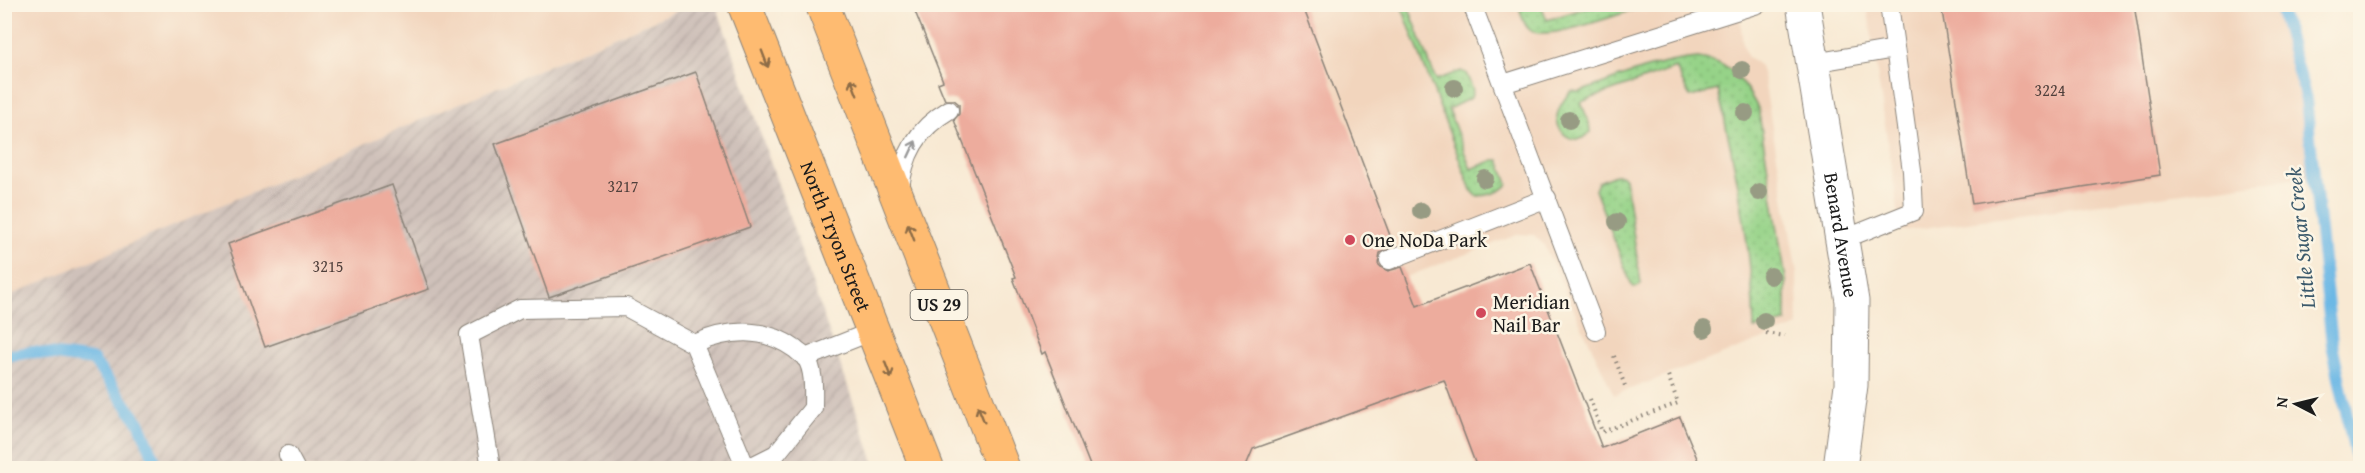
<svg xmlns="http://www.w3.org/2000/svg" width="2365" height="473" viewBox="0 0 2365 473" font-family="'Gentium Book Plus',serif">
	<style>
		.built { fill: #f2d5bd }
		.industrial { fill: url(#industrial-furrows) }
		.grass { fill: url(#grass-dots); stroke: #597852; stroke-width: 1.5 }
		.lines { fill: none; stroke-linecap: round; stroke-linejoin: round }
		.stream { stroke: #6cb8e5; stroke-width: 12 }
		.building { fill: #edac9d }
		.service-casing { stroke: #8a8278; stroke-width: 20 }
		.minor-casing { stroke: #8a8278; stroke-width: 35 }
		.primary-casing { stroke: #8a8278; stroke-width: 35 }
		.path { stroke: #8a8278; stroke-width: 4; stroke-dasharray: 1.5 4.5; stroke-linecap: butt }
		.service { stroke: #fff; stroke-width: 18 }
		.minor { stroke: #fff; stroke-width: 33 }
		.primary { stroke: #febb71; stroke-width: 33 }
		.tree { fill: #979b83 }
		.oneway { stroke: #8d6c46 }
		.oneway2 { stroke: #999 }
		.poi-dot { fill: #d1495b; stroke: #fcf5e5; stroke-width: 2 }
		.labels { text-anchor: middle; stroke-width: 5; stroke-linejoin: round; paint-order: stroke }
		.number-label { font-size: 16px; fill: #50403c }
		.shield { fill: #fcf5e5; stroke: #5f5d58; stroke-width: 1.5 }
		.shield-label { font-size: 18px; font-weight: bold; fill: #1c1c1c }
		.street-label { font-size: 20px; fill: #1c1c1c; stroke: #fcf5e5 }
		.poi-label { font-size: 20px; fill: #1c1c1c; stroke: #fcf5e5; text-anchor: start }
		.water-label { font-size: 21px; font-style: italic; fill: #3c5a6c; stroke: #fcf5e5 }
	</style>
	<defs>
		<pattern id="industrial-furrows" width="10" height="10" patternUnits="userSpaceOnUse" patternTransform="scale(1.5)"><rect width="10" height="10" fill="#cfc1ba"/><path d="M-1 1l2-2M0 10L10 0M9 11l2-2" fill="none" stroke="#b1a59f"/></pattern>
		<pattern id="grass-dots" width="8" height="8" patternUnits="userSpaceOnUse" patternTransform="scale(1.5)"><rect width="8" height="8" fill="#96d388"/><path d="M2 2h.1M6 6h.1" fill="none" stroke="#81b575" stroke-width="1.8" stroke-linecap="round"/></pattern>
	</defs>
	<rect width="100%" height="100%" fill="#fcf5e5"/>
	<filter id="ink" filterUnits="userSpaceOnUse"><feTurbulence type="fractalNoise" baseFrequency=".0167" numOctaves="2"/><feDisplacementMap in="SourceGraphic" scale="12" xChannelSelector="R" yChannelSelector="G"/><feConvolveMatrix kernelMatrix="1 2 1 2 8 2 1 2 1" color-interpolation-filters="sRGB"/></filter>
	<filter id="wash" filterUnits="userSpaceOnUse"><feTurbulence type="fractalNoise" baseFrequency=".008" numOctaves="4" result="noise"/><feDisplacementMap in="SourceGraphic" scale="24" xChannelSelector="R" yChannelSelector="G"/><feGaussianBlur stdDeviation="1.35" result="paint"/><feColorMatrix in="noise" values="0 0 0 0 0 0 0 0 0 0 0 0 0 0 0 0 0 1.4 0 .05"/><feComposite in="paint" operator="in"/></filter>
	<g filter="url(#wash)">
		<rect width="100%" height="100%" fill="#f8e9d3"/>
		<!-- built -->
		<path class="built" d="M5,4H689V5L5,298Z
			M1217,5H1738L1743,45L1747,56L1760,66L1764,80L1797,273L1798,326L1614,395L1544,245L1534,235L1519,234L1332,305Z
			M1867,5H2287L2316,175L1901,231Z"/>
		<!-- industrial -->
		<path class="industrial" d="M690,5H716L876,468H5L4,298Z"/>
		<!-- grass -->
		<path class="grass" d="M1401,5H1408L1436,80L1461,71L1466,73L1473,90L1471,98L1448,109L1471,169L1494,160H1499L1508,184C1503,192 1486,196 1477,196L1471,190Z
			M1519,5H1541L1547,20L1595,5H1648C1627,11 1546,43 1530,30C1523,25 1521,13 1519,5Z
			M1698,58C1732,62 1742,80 1758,108L1786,280V322L1754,329C1752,248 1736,169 1718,90L1690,97L1676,68L1581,102L1589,123L1590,132C1576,150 1552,131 1558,112C1560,104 1565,98 1571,91L1580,92C1618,78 1657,61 1698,58Z
			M1615,175H1621L1625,178L1641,284L1638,287H1633L1630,281L1595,190L1598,182Z"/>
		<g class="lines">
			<!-- stream -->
			<path class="stream" d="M2279,4L2306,100L2332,344L2358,468
				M4,356L33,352L93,360L140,424L158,468"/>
		</g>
		<g id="blocks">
			<!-- building -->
			<path class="building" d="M912,4H1302L1394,246L1380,253L1378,264L1382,268L1388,271L1402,267L1417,306L1530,263L1602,448L1680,417L1701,468H1477L1444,380L1253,449L1245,468H1091L1045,352L1042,354L1013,278L1016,277L954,120L959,114V104L954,100H945L938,83L943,81Z
				M1941,4H2134L2160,175L1972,204Z
				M696,72L750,227L549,297L495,144Z
				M392,185L429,289L265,347L228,244Z"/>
		</g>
	</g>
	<g filter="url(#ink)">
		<use href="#blocks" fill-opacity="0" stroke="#8a8278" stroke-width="1.5"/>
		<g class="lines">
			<defs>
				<path id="service" d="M1472,4L1596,331
					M1813,63L1895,49
					M1503,84L1758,4
					M900,192C902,155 918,128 949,110
					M1842,240L1914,211L1912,171L1889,4
					M1389,260L1547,198
					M805,358L873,331
					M288,455L295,468
					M491,468L469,335L520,309L626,307L694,344
					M746,468L694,344C729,329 763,326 795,349C798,352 803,355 806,358C815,371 813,393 813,408L776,454L748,468"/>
				<g id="minor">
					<path id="s1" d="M1803,4L1852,301L1851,385L1840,468"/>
				</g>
				<g id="primary">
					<path id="s2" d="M744,4L927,468"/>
					<path d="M822,4L1003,468"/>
				</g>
			</defs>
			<!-- service casing -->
			<use href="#service" class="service-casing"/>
			<!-- minor casing -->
			<use href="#minor" class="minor-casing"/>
			<!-- primary casing -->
			<use href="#primary" class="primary-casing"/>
			<!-- path -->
			<path class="path" d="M1766,333L1784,336
				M1614,356L1625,386
				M1590,399L1602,432L1678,403L1668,375"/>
			<!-- service -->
			<use href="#service" class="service"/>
			<!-- minor -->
			<use href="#minor" class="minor"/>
			<!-- primary -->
			<use href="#primary" class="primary"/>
		</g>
		<!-- trees -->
		<g class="tree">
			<circle cx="1742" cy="70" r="9"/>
			<circle cx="1454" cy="88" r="9"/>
			<circle cx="1745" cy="113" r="9"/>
			<circle cx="1569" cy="120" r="9"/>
			<circle cx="1485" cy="179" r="9"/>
			<circle cx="1759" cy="192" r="9"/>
			<circle cx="1421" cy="211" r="9"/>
			<circle cx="1617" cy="222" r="9"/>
			<circle cx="1771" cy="276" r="9"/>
			<circle cx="1764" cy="321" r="9"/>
			<circle cx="1704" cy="329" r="9"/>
		</g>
		<!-- one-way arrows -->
		<defs><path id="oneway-shaft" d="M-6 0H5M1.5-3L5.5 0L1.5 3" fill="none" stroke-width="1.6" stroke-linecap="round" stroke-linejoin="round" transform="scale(1.5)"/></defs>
		<g class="oneway">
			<use href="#oneway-shaft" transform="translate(765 59) rotate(69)"/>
			<use href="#oneway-shaft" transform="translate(854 87) rotate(-111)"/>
			<use href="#oneway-shaft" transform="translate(911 232) rotate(-111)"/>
			<use href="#oneway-shaft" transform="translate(888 370) rotate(69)"/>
			<use href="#oneway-shaft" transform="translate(981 414) rotate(-112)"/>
		</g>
		<use class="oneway2" href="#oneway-shaft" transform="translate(912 149) rotate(-65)"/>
	</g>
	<!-- markers -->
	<g class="poi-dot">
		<circle cx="1350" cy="240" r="6"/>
		<circle cx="1481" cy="313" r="6"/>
	</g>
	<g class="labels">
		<!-- number labels -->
		<g class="number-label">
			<text x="2050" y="96">3224</text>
			<text x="623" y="192">3217</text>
			<text x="328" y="272">3215</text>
		</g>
		<!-- shield labels -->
		<rect class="shield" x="910.5" y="290" width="57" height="30" rx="4.5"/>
		<g class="shield-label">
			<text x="939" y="311">US 29</text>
		</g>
		<!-- street labels -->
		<g class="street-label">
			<text dy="7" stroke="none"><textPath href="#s1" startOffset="234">Benard Avenue</textPath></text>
			<text dy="7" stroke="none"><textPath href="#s2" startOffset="250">North Tryon Street</textPath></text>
		</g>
		<!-- poi labels -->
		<g class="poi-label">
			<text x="1362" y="247">One NoDa Park</text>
			<text x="1493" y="309">Meridian<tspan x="1493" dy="23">Nail Bar</tspan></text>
		</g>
		<!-- water labels -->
		<g class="water-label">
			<text transform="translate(2301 238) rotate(-96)" y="7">Little Sugar Creek</text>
		</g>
	</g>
	<!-- margin -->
	<rect width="2365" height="473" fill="none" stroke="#fcf5e5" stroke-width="24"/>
	<!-- north arrow -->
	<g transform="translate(2296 404) rotate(277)" stroke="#fcf5e5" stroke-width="4.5" paint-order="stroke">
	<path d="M0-4.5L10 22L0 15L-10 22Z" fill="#1c1c1c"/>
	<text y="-9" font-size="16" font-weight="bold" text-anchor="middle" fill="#1c1c1c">N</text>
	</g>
</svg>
